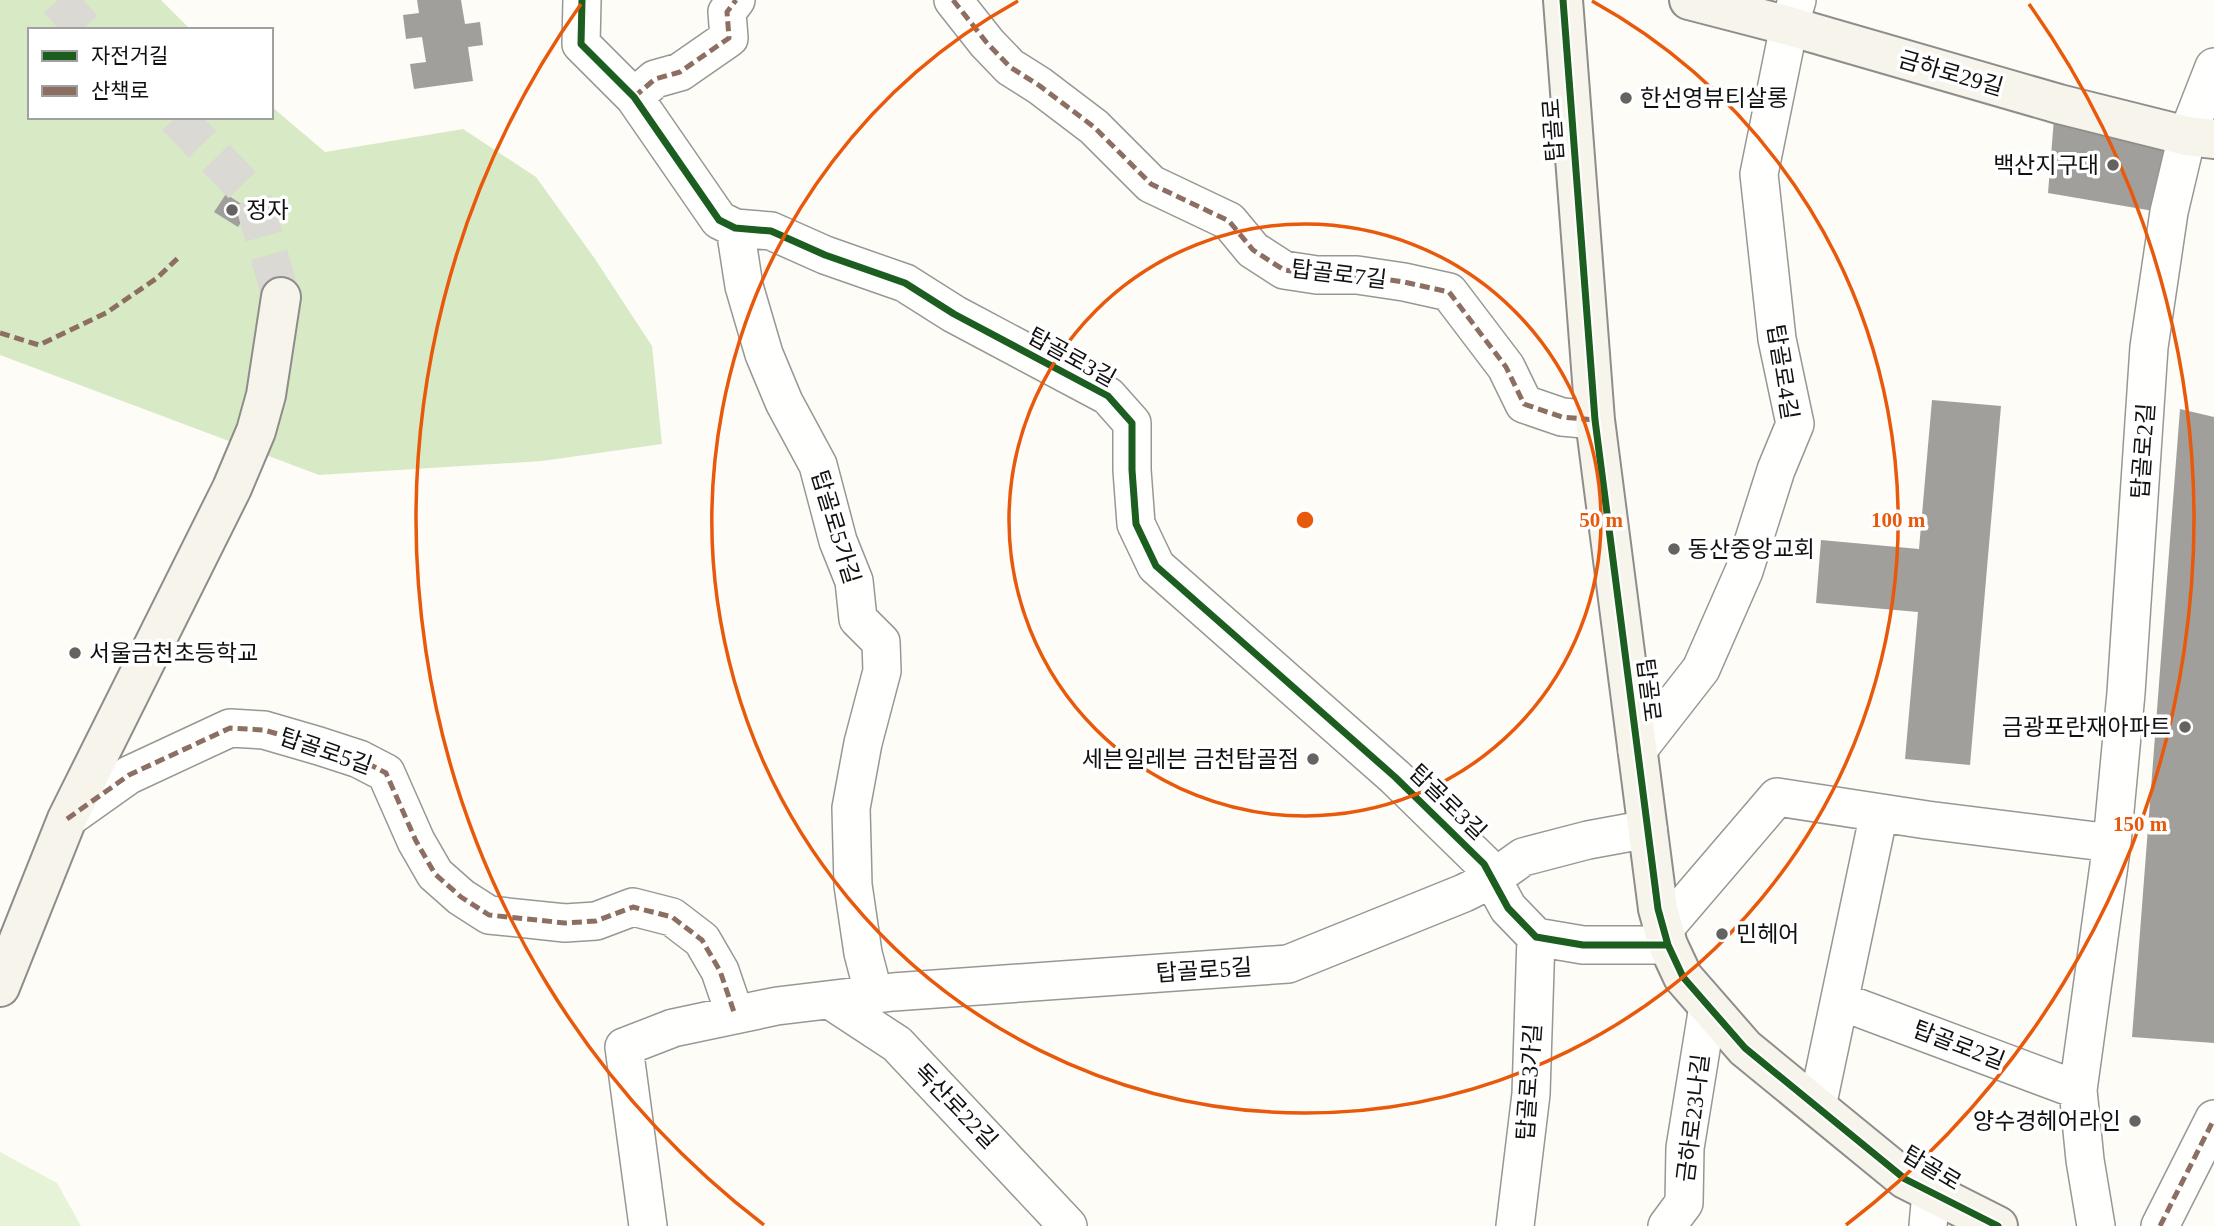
<svg xmlns="http://www.w3.org/2000/svg" width="2214" height="1226" viewBox="0 0 2214 1226" font-family="'Times New Roman','Noto Sans KR',serif">
	<style>
		.green { fill: #e7f3d7 }
		.forest { fill: #d8eac5 }
		.building { fill: #a19f9c }
		.lines { fill: none; stroke-linecap: round; stroke-linejoin: round }
		.secondary-tunnel { stroke: #dad9d4; stroke-width: 38; stroke-dasharray: 38 19; stroke-linecap: butt }
		.street-casing { stroke: #979795; stroke-width: 40 }
		.secondary-casing { stroke: #8e8d8b; stroke-width: 42 }
		.street { stroke: #fffffe; stroke-width: 37 }
		.secondary { stroke: #f6f4eb; stroke-width: 38 }
		.quiet { stroke: #8d6e63; stroke-width: 5; stroke-dasharray: 10 5; stroke-linecap: butt }
		.cycleway-casing { stroke: #fff; stroke-width: 11 }
		.cycleway { stroke: #1b5e20; stroke-width: 7 }
		.ring { fill: none; stroke: #e8590c; stroke-width: 3.5 }
		.poi-dot { fill: #646362; stroke: #fff; stroke-width: 2.5 }
		.labels { text-anchor: middle; stroke-width: 7; stroke-linejoin: round; paint-order: stroke }
		.street-label { font-size: 23px; fill: #111; stroke: #fff }
		.poi-label { font-size: 23px; fill: #111; stroke: #fff; text-anchor: start }
		.centre { fill: #e8590c; stroke: #fff; stroke-width: 3.5 }
		.ring-label { font-size: 21px; text-anchor: middle; font-weight: bold; fill: #e8590c; stroke: #fff; stroke-width: 7; stroke-linejoin: round; paint-order: stroke }
	</style>
	<rect width="100%" height="100%" fill="#fdfcf7"/>
	<!-- green -->
	<path class="green" d="M0,1152L57,1183L81,1226H0Z"/>
	<!-- forest -->
	<path class="forest" d="M0,0H161L191,30H30V117H271V106L325,152L463,129L536,177L595,259L652,346L662,444L542,461L319,475L0,355Z"/>
	<!-- building -->
	<path class="building" d="M417,0H461L465,24L480,22L483,45L468,47L473,81L414,89L410,64L426,62L422,37L406,39L403,15L419,13Z
		M2055,106L2184,138L2165,213L2048,193Z
		M226,194L249,209L238,227L214,212Z
		M1932,400L2001,406L1970,765L1905,759L1918,612L1816,603L1821,540L1919,549Z
		M2180,409L2214,417V1043L2132,1037Z"/>
	<g class="lines">
		<!-- secondary-tunnel -->
		<path class="secondary-tunnel" d="M58,0L85,30
			M176,117L252,195L281,297"/>
		<defs>
			<path id="street" d="M582,0L581,44L634,97L719,220L735,228L771,231L825,255L905,283L954,314L1108,396L1132,423V470L1136,524L1156,566L1395,777L1484,864L1508,908L1536,937L1583,945H1668
				M953,0L987,43L1010,67L1040,86L1094,127L1151,184L1229,221L1253,250L1284,270L1317,275H1357L1404,282L1449,292L1506,367L1524,404L1562,417L1595,420
				M634,97L655,79L680,72L729,38L727,12L736,0
				M735,228L744,286L764,354L784,402L818,465L838,541L854,581L858,619L881,642L882,671L863,743L851,808L853,885L863,953L874,995
				M1637,751L1701,669L1744,571L1776,470L1795,424L1777,339L1759,174L1789,26L1797,0
				M67,819L129,775L230,728L264,730L319,746L359,759L386,773L416,841L435,874L461,897L489,915L565,923L596,921L633,907L672,917L702,940L720,971L735,1015
				M1664,929L1777,797L1927,820L2112,843
				M830,1000L897,1044L1068,1226
				M1840,1001L2078,1090
				M1817,1107L1879,813
				M648,1226L624,1047L673,1028L777,1006L893,992L1288,964L1464,893L1492,879L1523,857L1588,840L1648,829
				M1515,1226L1531,1094L1536,937
				M1667,1226L1684,1203L1685,1148L1708,1006
				M1928,1226L1931,1192
				M2096,1226L2085,1160L2078,1090L2112,843L2126,693L2149,347L2169,212L2187,136L2214,67
				M2160,1226L2214,1119"/>
			<path id="secondary" d="M1563,0L1595,420L1658,909L1668,945L1683,977L1745,1048L1905,1179L1998,1226
				M1689,0L1789,26L2059,104L2187,136L2214,139
				M0,987L67,819L232,488L256,431L266,395L281,297"/>
		</defs>
		<!-- street casing -->
		<use href="#street" class="street-casing"/>
		<!-- secondary casing -->
		<use href="#secondary" class="secondary-casing"/>
		<!-- street -->
		<use href="#street" class="street"/>
		<!-- secondary -->
		<use href="#secondary" class="secondary"/>
		<!-- quiet -->
		<path class="quiet" d="M953,0L987,43L1010,67L1040,86L1094,127L1151,184L1229,221L1253,250L1284,270L1317,275H1357L1404,282L1449,292L1506,367L1524,404L1562,417L1595,420
			M634,97L655,79L680,72L729,38L727,12L736,0
			M0,333L39,345L106,313L157,278L179,257
			M67,819L129,775L230,728L264,730L319,746L359,759L386,773L416,841L435,874L461,897L489,915L565,923L596,921L633,907L672,917L702,940L720,971L735,1015
			M2160,1226L2214,1119"/>
		<defs>
			<path id="cycleway" d="M582,0L581,44L634,97L719,220L735,228L771,231L825,255L905,283L954,314L1108,396L1132,423V470L1136,524L1156,566L1395,777L1484,864L1508,908L1536,937L1583,945H1668
				M1563,0L1595,420L1658,909L1668,945L1683,977L1745,1048L1905,1179L1998,1226"/>
		</defs>
		<!-- cycleway casing -->
		<use href="#cycleway" class="cycleway-casing"/>
		<!-- cycleway -->
		<use href="#cycleway" class="cycleway"/>
	</g>
	<!-- distance rings -->
	<g class="ring">
		<circle cx="1305" cy="520" r="296"/>
		<path d="M1592 1A593 593 0 1 1 1018 1"/>
		<path d="M764 1225A889 889 0 0 1 581 4M2029 4A889 889 0 0 1 1846 1225"/>
	</g>
	<!-- markers -->
	<g class="poi-dot">
		<circle cx="1626" cy="98" r="7"/>
		<circle cx="2113" cy="165" r="7"/>
		<circle cx="232" cy="210" r="7"/>
		<circle cx="1674" cy="549" r="7"/>
		<circle cx="75" cy="653" r="7"/>
		<circle cx="2185" cy="727" r="7"/>
		<circle cx="1313" cy="759" r="7"/>
		<circle cx="1722" cy="934" r="7"/>
		<circle cx="2135" cy="1121" r="7"/>
	</g>
	<g class="labels">
		<!-- street labels -->
		<g class="street-label">
			<text transform="translate(1951 73) rotate(16)" y="8">금하로29길</text>
			<text transform="translate(1553 130) rotate(-94)" y="8">탑골로</text>
			<text transform="translate(1339 274) rotate(7)" y="8">탑골로7길</text>
			<text transform="translate(1072 357) rotate(29)" y="8">탑골로3길</text>
			<text transform="translate(1783 372) rotate(81)" y="8">탑골로4길</text>
			<text transform="translate(2143 451) rotate(-86)" y="8">탑골로2길</text>
			<text transform="translate(836 527) rotate(73)" y="8">탑골로5가길</text>
			<text transform="translate(1649 690) rotate(83)" y="8">탑골로</text>
			<text transform="translate(326 751) rotate(19)" y="8">탑골로5길</text>
			<text transform="translate(1448 802) rotate(44)" y="8">탑골로3길</text>
			<text transform="translate(1204 970) rotate(-4)" y="8">탑골로5길</text>
			<text transform="translate(1959 1045) rotate(21)" y="8">탑골로2길</text>
			<text transform="translate(1529 1082) rotate(-86)" y="8">탑골로3가길</text>
			<text transform="translate(956 1106) rotate(46)" y="8">독산로22길</text>
			<text transform="translate(1693 1118) rotate(-83)" y="8">금하로23나길</text>
			<text transform="translate(1932 1168) rotate(31)" y="8">탑골로</text>
		</g>
		<!-- poi labels -->
		<g class="poi-label">
			<text x="1640" y="106">한선영뷰티살롱</text>
			<text x="2099" y="173" text-anchor="end">백산지구대</text>
			<text x="246" y="218">정자</text>
			<text x="1688" y="557">동산중앙교회</text>
			<text x="89" y="661">서울금천초등학교</text>
			<text x="2171" y="735" text-anchor="end">금광포란재아파트</text>
			<text x="1299" y="767" text-anchor="end">세븐일레븐 금천탑골점</text>
			<text x="1736" y="942">민헤어</text>
			<text x="2121" y="1129" text-anchor="end">양수경헤어라인</text>
		</g>
	</g>
	<circle cx="1305" cy="520" r="10" class="centre"/>
	<g class="ring-label">
		<text x="1601" y="527">50 m</text>
		<text x="1898" y="527">100 m</text>
		<text x="2140" y="831">150 m</text>
	</g>
	<!-- legend -->
	<rect x="28" y="28" width="245" height="91" fill="#ffffff" stroke="#a0a0a0" stroke-width="2"/>
	<rect x="42" y="51" width="35" height="10" fill="#1b5e20" stroke="#a0a0a0" stroke-width="2"/>
	<text x="91" y="63" font-size="21" fill="#111111">자전거길</text>
	<rect x="42" y="86" width="35" height="10" fill="#8d6e63" stroke="#a0a0a0" stroke-width="2"/>
	<text x="91" y="98" font-size="21" fill="#111111">산책로</text>
</svg>
